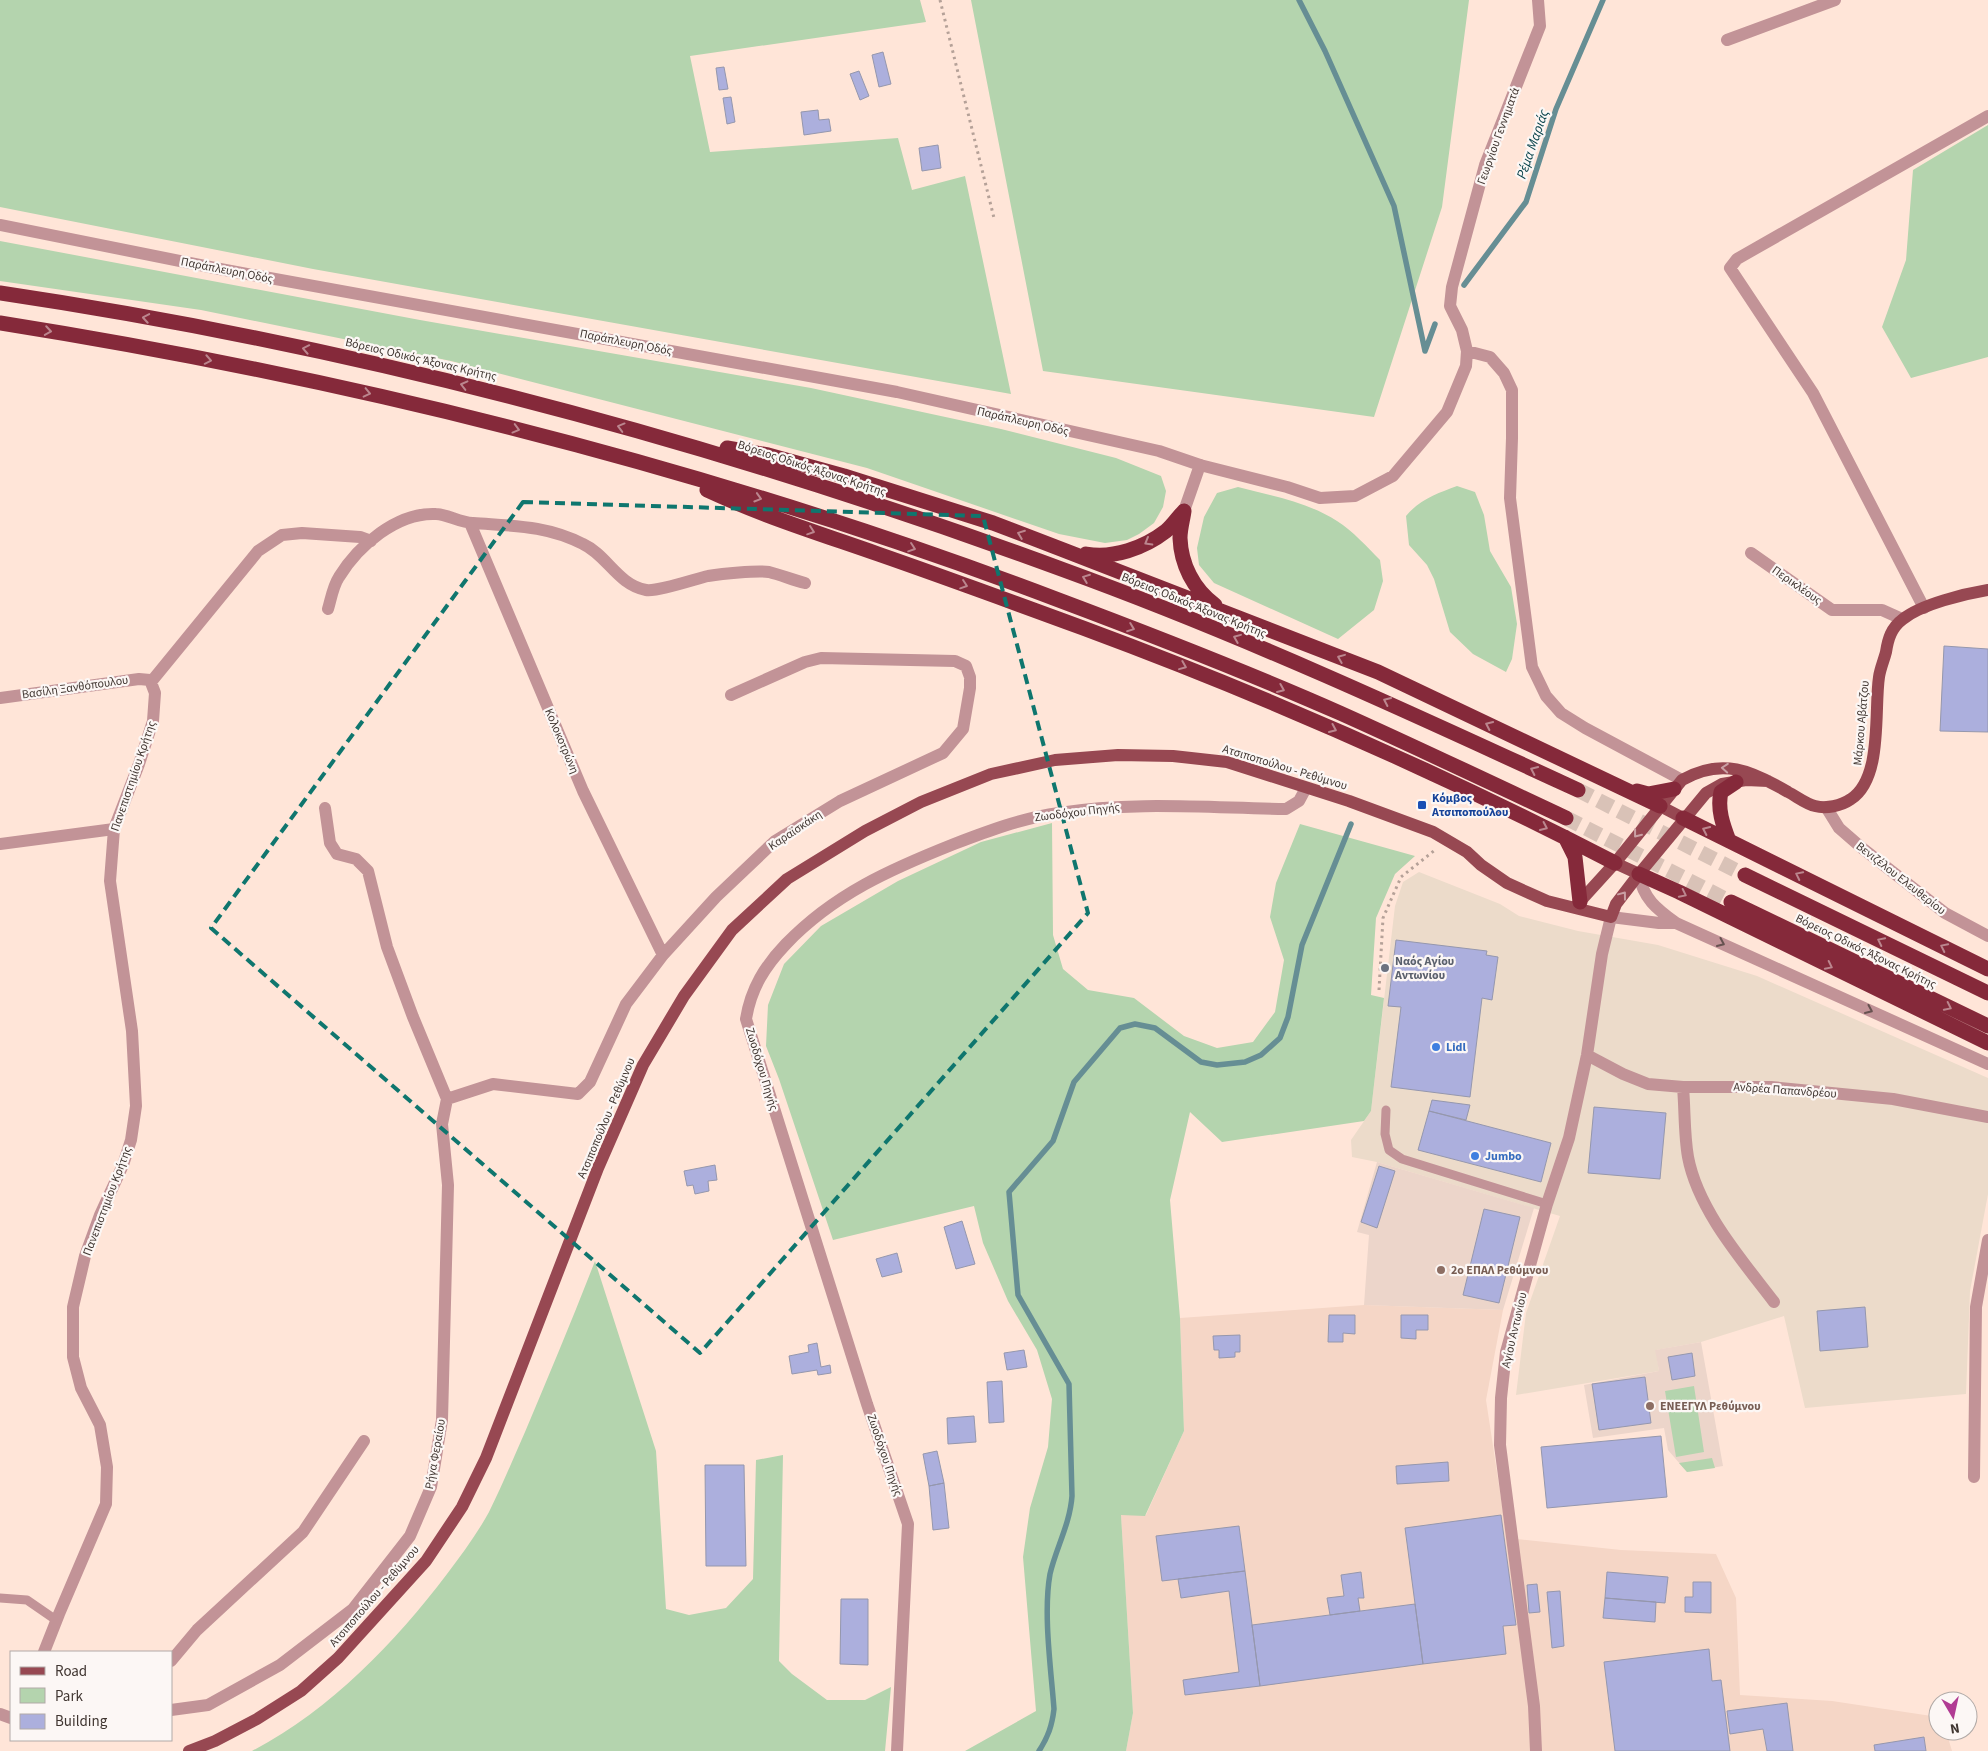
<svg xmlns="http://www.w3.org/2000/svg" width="1988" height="1751" viewBox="0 0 1988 1751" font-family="'Source Sans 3',sans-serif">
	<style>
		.commercial { fill: #ecdbca }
		.built { fill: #f5d6c6 }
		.education { fill: #ecd5ca }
		.green { fill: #b4d4ae }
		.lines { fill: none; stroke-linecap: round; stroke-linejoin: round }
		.stream { stroke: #668e94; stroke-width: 5.5 }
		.building { fill: #acafdd; stroke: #9597ad }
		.motorway-tunnel { stroke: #d9c2b7; stroke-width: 15; stroke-dasharray: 15 8; stroke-linecap: butt }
		.path { stroke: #b5a198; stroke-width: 3; stroke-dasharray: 2.5 4; stroke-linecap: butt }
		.service { stroke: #c29397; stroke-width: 9 }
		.minor { stroke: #c29397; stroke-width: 12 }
		.tertiary { stroke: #c29397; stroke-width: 12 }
		.primary { stroke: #974852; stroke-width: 12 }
		.motorway { stroke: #85293a; stroke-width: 15 }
		.oneway { stroke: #bb868e }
		.oneway2 { stroke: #caa0a4 }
		.oneway3 { stroke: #675250 }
		.marked { fill: none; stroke: #0f766e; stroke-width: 4; stroke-dasharray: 10 6; stroke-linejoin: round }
		.transit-dot { fill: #1a4fb4; stroke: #fcf7f5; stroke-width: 2 }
		.worship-dot { fill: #6b7280; stroke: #fcf7f5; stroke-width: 2 }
		.shop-dot { fill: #3f7fe0; stroke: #fcf7f5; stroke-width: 2 }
		.education-dot { fill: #8d6e63; stroke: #fcf7f5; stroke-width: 2 }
		.labels { text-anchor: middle; stroke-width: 4.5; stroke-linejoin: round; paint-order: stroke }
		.street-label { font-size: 12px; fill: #403631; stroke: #fcf7f5 }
		.transit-label { font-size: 12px; font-weight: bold; fill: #164399; stroke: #fcf7f5; text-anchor: start }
		.worship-label { font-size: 12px; font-weight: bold; fill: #5b616d; stroke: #fcf7f5; text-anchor: start }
		.shop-label { font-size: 12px; font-weight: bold; fill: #366cbe; stroke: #fcf7f5; text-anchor: start }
		.education-label { font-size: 12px; font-weight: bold; fill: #785e54; stroke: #fcf7f5; text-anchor: start }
		.water-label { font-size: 14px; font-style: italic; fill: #07424a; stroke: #fcf7f5 }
	</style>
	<rect width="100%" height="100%" fill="#ffe5d8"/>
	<!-- commercial -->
	<path class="commercial" d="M1419,872L1500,904L1519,916L1578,931L1658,945L1757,976L1988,1078V1194L1970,1291L1966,1394L1805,1408L1784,1316L1701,1342L1656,1350L1659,1371L1516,1395L1526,1313L1560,1216L1377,1162L1352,1157L1351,1140L1371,1111L1395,906L1403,882Z"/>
	<!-- built -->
	<path class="built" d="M1364,1305L1503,1310L1486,1400L1507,1538L1621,1550L1716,1554L1736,1598L1740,1695L1832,1701L1938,1717V1731H1946L1952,1751H1126L1133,1713L1121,1515H1146L1184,1431L1180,1318Z"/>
	<!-- education -->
	<path class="education" d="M1377,1162L1534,1208L1503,1310L1364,1305L1369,1235L1357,1232Z
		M1701,1342L1723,1466L1687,1472L1668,1450L1664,1428L1593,1438L1584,1385L1659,1371L1655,1350Z"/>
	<!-- green -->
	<path class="green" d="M0,0H920L926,22L690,56L710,152L898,138L912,190L965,176L1011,394L313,269L0,207Z
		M971,0H1469L1442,207L1374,417L1043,371Z
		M1988,125V357L1911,378L1882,327L1906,260L1913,170Z
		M0,241L420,320L811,388L1001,429L1116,458L1161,476L1166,491L1163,507L1154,523L1139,534L1127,540L1105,543L1059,534L867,468L451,361L201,310L0,281Z
		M1457,486L1475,492L1484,515L1490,551L1511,587L1517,624L1512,659L1506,672L1473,654L1450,632L1434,579L1427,565L1409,545L1406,516C1419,500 1438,493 1457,486Z
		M1238,487C1271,496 1308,502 1337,521C1353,531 1367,547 1380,560L1383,581L1374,610L1338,639L1214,583L1199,565L1197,548L1204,517L1217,493Z
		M1052,823L1053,935L1063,969L1088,990L1134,998L1184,1036L1217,1048L1253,1042L1275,1012L1284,960L1270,917L1276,883L1300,824L1415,856L1395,874L1376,918L1371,995L1384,998L1371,1111L1364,1121L1222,1142L1190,1112L1170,1200L1180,1318L1184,1431L1145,1516L1121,1515L1133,1713L1126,1751H965L1036,1711L1023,1557L1030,1508L1048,1447L1052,1399L1037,1350L1008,1301L983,1243L974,1206L833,1240L779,1079L766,1046L768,1005L784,964L821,926L898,881L981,842Z
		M595,1261L656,1451L666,1609L689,1615L726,1608L753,1579L756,1460L783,1455L779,1661L792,1674L827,1700H865L891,1687L885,1751H252C330,1710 394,1644 447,1574C462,1554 477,1534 489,1512C502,1486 513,1459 525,1432C549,1375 573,1318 595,1261Z
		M1694,1386L1704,1452L1676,1457L1665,1391Z
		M1712,1458L1715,1468L1687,1472L1679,1463Z"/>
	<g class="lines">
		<!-- stream -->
		<path class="stream" d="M1299,0L1325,51L1394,206L1425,351
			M1464,285L1526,202L1556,109L1603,0
			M1425,351L1435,324
			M1039,1751C1048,1737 1052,1726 1054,1709C1051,1669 1043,1613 1050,1574C1056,1548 1070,1524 1072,1496L1069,1384L1018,1295L1009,1192L1053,1141L1074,1082L1120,1028L1135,1024L1155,1028L1201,1062L1217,1065L1245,1062L1261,1055L1280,1038L1288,1017L1302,945L1351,824"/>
	</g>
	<!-- building -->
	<path class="building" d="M883,52L891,84L879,87L872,55Z
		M724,67L728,89L719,90L716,68Z
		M859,71L869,96L860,100L850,74Z
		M731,97L735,122L727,124L723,98Z
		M818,110L819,120L829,119L831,131L804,135L801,112Z
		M938,145L941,168L922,171L919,148Z
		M1944,646L1988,649V732L1940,731Z
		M1396,940L1487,951L1486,955L1498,957L1492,1000L1482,998L1470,1097L1391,1087L1401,1007L1388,1006Z
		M1432,1100L1470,1105L1466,1120L1429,1111Z
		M1594,1107L1666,1113L1660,1179L1588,1173Z
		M1429,1111L1551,1143L1541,1182L1418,1150Z
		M715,1165L717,1180L708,1181L709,1191L695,1194L693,1185L687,1186L684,1171Z
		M1379,1166L1395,1171L1377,1228L1361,1222Z
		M1484,1209L1520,1217L1499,1303L1463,1295Z
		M962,1221L975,1264L956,1269L944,1227Z
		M897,1253L902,1272L882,1277L876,1259Z
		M1865,1307L1868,1347L1820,1351L1817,1311Z
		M1329,1315H1355V1334L1343,1333V1342H1328Z
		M1401,1315H1428V1330H1416V1339L1401,1338Z
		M1240,1335V1352H1235V1357L1219,1358V1350H1214L1213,1336Z
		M817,1343L821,1367L830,1365L831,1373L818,1375L817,1370L792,1374L789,1356L809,1352L808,1345Z
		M1024,1350L1027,1367L1007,1370L1004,1353Z
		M1692,1353L1695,1376L1672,1380L1668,1357Z
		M1645,1377L1651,1423L1599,1430L1592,1384Z
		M1002,1381L1004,1422L989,1423L987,1382Z
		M974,1416L976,1442L948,1444L947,1418Z
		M1661,1436L1667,1497L1547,1508L1541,1447Z
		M937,1451L944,1483L929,1486L923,1454Z
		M1448,1462L1449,1481L1397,1484L1396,1466Z
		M705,1465H744L746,1566H706Z
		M944,1483L949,1528L933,1530L929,1486Z
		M1501,1515L1516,1625L1503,1626L1506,1654L1423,1664L1405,1528Z
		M1239,1526L1245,1571L1162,1581L1156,1536Z
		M1245,1571L1260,1686L1185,1695L1183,1680L1239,1672L1229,1591L1181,1598L1178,1579Z
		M1361,1572L1364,1598H1358L1360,1611L1330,1615L1327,1598L1344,1596L1341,1575Z
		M1607,1572L1668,1577L1665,1603L1605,1598Z
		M1693,1582H1711V1613L1685,1612V1597H1693Z
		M1537,1584L1540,1612L1529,1613L1527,1585Z
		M1560,1591L1564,1646L1552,1648L1547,1592Z
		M1605,1598L1656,1602L1655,1622L1603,1618Z
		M841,1599H868V1665L840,1664Z
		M1415,1604L1423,1664L1260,1686L1252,1625Z
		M1709,1649L1712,1681L1721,1680L1730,1751H1615L1604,1662Z
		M1787,1703L1793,1751H1767L1763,1729L1730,1734L1727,1711Z
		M1924,1737L1926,1751H1875L1874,1745Z"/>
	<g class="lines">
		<!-- motorway-tunnel -->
		<path class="motorway-tunnel" d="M1578,790L1745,875
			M1566,818L1731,902"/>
		<!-- path -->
		<path class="path" d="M940,0L994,218
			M1379,990L1383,918L1401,877L1435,850"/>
		<!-- service -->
		<path class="service" d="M1386,1110L1385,1134L1389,1150L1402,1159L1547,1204
			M0,1598L27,1600L56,1620"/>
		<!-- minor -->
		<path class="minor" d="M1727,40L1835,0
			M1467,351L1490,357L1504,373L1512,390V438L1510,498L1532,667L1546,696L1561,713L1585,728L1682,780
			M1200,465L1287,487L1320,498L1355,496L1393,476L1447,412L1466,366L1467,351L1462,330L1450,306L1452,287L1485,165L1540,26L1538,0
			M470,523L583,791L663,955
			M1751,553L1832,610H1882L1902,619
			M1924,608L1813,393L1730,268L1737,259L1988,116
			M328,609C331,599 333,586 339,577C358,546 397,512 436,514C447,514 460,523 473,523C512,526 546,525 583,544C607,555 618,585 646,590C657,592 695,579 708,576C721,574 757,570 769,572C781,575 793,580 805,583
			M151,682L258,551L282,535L302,533L360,537L371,541
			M0,698L139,679L150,680L155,693L153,721L139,764L114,829L110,881L132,1031L136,1106L131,1140L123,1165L100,1215L85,1256L73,1307V1357L81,1388L100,1425L107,1467L106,1504L59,1614L44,1652
			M325,808L330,843L337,854L356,859L368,871L387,947L413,1017L447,1099
			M0,844L114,829
			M1587,1055L1623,1074L1648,1084L1683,1087H1771L1893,1099L1988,1117
			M1683,1087C1685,1110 1684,1134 1688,1157C1698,1210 1742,1260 1774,1302
			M1974,1477L1976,1307L1988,1240
			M171,1661L197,1630L303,1532L364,1441
			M171,1710L208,1705L280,1665L353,1609L410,1536L431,1487L442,1420L448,1185L442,1124L447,1099L493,1084L578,1094L590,1082L626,1004L663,955L716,897L775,841L840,801L943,753L963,729L970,688V677L966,666L955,661L821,658L805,662L731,695
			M0,1714L11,1718
			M897,1751L908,1524L867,1404L746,1019C751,988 765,966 786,944C834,894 891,869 954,844C988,831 1022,818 1059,813C1133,801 1210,808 1286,809L1299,801L1306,788
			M1536,1751L1534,1706L1500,1445L1501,1398L1506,1352L1547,1204L1569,1138L1587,1055L1602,954L1611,917"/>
		<!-- tertiary -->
		<path class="tertiary" d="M0,225L220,269L897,392L1159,451L1200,465L1184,511
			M1826,807L1839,828L1862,848L1945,913L1988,936
			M1639,874C1643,899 1657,909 1676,923L1988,1064
			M1611,917L1659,923H1676"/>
		<!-- primary -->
		<path class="primary" d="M1660,806L1683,818
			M1615,863L1639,874
			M1575,907L1615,863L1682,780C1722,757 1752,771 1788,792C1796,796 1806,804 1815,806C1826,809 1841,806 1851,799C1883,778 1874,711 1879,677C1880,669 1884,660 1886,652C1888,639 1891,628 1903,619C1922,604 1964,594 1988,590
			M189,1751L215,1741L257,1719L301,1691L338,1658L426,1561L462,1507L486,1458L598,1168L643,1065L684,996L732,930L787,879L865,831L921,802L991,774L1055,760L1118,755L1173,756L1227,762L1349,801L1433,832L1467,852L1481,865L1507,883L1529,893L1547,901L1611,917L1616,904L1639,874L1706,793L1722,784L1746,780L1768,781"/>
		<!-- motorway -->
		<path class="motorway" d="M0,293C363,347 720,443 1064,570C1240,634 1409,712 1578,790
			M0,323C359,380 716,470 1056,599C1152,635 1247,672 1340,713C1416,747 1491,783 1566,818
			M727,448L768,455L844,476L993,523L1066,551L1378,672L1660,806
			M707,490C763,516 821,534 878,554C947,578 1015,603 1083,628C1264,695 1443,774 1615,863
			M1184,511C1183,519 1180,529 1180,538C1181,564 1193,589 1215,605
			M1086,554C1113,559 1144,548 1166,531C1173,525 1178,517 1184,511
			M1637,791L1648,794L1674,789
			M1683,818L1988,969
			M1565,837L1575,857L1580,902
			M1729,841C1723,825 1717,809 1721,792L1736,782
			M1639,874L1679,892L1988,1043
			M1745,875L1988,993
			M1731,902L1988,1026"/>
	</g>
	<!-- one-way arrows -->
	<defs><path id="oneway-chevron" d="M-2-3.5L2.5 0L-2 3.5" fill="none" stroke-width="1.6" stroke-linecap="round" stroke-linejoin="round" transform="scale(1.25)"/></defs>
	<g class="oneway">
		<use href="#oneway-chevron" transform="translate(146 318) rotate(-170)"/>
		<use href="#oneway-chevron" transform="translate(48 331) rotate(9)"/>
		<use href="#oneway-chevron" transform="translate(306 349) rotate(-169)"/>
		<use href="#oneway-chevron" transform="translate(208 360) rotate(11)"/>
		<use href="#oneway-chevron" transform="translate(464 385) rotate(-166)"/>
		<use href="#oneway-chevron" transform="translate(367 393) rotate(13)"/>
		<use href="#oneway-chevron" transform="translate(621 427) rotate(-165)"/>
		<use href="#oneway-chevron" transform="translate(516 429) rotate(15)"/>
		<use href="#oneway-chevron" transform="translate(758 498) rotate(17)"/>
		<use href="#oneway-chevron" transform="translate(811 531) rotate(19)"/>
		<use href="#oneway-chevron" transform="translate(1021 534) rotate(-159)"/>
		<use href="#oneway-chevron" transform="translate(1148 542) rotate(150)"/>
		<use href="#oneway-chevron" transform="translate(912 548) rotate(19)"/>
		<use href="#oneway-chevron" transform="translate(1086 578) rotate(-159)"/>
		<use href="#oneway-chevron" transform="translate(964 585) rotate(19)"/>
		<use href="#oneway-chevron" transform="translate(1131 628) rotate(21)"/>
		<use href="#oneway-chevron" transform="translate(1237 638) rotate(-158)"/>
		<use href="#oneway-chevron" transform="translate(1341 658) rotate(-158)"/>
		<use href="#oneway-chevron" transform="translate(1183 666) rotate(22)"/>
		<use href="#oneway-chevron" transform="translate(1281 689) rotate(23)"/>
		<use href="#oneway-chevron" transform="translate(1387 701) rotate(-155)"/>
		<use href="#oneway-chevron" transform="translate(1489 725) rotate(-155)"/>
		<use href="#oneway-chevron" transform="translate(1333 729) rotate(24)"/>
		<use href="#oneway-chevron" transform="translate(1534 770) rotate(-155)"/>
		<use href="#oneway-chevron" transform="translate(1544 827) rotate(25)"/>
		<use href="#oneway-chevron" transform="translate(1706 830) rotate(-155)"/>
		<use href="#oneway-chevron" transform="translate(1799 875) rotate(-154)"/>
		<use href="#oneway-chevron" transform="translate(1683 894) rotate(26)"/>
		<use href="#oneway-chevron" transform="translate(1881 941) rotate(-154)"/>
		<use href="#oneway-chevron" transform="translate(1944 947) rotate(-154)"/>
		<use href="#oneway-chevron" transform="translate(1829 966) rotate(26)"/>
		<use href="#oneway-chevron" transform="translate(1948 1007) rotate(26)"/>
	</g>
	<g class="oneway2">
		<use href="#oneway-chevron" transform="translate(1725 768) rotate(-176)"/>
		<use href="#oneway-chevron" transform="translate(1637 834) rotate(128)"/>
		<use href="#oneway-chevron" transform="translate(1623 895) rotate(-53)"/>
	</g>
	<g class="oneway3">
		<use href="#oneway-chevron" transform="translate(1721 943) rotate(24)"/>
		<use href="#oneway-chevron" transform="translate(1869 1010) rotate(24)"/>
	</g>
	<!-- marked area -->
	<path class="marked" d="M523,502L983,516L1088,913L700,1353L211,928Z"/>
	<!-- markers -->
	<rect class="transit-dot" x="1417" y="800" width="10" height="10" rx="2.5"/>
	<circle class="worship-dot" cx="1385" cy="968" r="5"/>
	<g class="shop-dot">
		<circle cx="1436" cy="1047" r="5"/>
		<circle cx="1475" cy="1156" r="5"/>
	</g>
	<g class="education-dot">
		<circle cx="1441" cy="1270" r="5"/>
		<circle cx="1650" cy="1406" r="5"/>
	</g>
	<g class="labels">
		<!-- street labels -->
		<g class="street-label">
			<text transform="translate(1498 136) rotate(-70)" y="4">Γεωργίου Γεννηματά</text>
			<text transform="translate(227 270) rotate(11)" y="4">Παράπλευρη Οδός</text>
			<text transform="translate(626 342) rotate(11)" y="4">Παράπλευρη Οδός</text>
			<text transform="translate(421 359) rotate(13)" y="4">Βόρειος Οδικός Άξονας Κρήτης</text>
			<text transform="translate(1023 421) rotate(13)" y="4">Παράπλευρη Οδός</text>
			<text transform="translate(812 468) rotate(18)" y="4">Βόρειος Οδικός Άξονας Κρήτης</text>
			<text transform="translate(1797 585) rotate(35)" y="4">Περικλέους</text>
			<text transform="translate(1194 605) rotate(22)" y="4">Βόρειος Οδικός Άξονας Κρήτης</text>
			<text transform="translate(75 687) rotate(-8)" y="4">Βασίλη Ξανθόπουλου</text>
			<text transform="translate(1861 723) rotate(-85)" y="4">Μάρκου Αβάτζου</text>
			<text transform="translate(562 741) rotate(67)" y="4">Κολοκοτρώνη</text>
			<text transform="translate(1285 767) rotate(17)" y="4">Ατσιποπούλου - Ρεθύμνου</text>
			<text transform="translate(133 776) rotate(-71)" y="4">Πανεπιστημίου Κρήτης</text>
			<text transform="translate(1077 812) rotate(-7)" y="4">Ζωοδόχου Πηγής</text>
			<text transform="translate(795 830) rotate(-34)" y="4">Καραϊσκάκη</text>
			<text transform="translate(1901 878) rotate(38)" y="4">Βενιζέλου Ελευθερίου</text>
			<text transform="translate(1866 951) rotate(26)" y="4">Βόρειος Οδικός Άξονας Κρήτης</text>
			<text transform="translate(762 1069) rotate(73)" y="4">Ζωοδόχου Πηγής</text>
			<text transform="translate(1785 1090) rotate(4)" y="4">Ανδρέα Παπανδρέου</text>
			<text transform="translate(606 1118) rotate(-67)" y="4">Ατσιποπούλου - Ρεθύμνου</text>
			<text transform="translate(107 1201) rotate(-69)" y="4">Πανεπιστημίου Κρήτης</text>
			<text transform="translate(1514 1330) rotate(-77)" y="4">Αγίου Αντωνίου</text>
			<text transform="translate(435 1454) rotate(-80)" y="4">Ρήγα Φεραίου</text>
			<text transform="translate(885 1455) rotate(71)" y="4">Ζωοδόχου Πηγής</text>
			<text transform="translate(374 1596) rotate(-49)" y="4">Ατσιποπούλου - Ρεθύμνου</text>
		</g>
		<!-- transit labels -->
		<g class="transit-label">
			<text x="1432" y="802">Κόμβος<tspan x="1432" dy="14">Ατσιποπούλου</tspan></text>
		</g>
		<!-- worship labels -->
		<g class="worship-label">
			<text x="1395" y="965">Ναός Αγίου<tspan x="1395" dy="14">Αντωνίου</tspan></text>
		</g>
		<!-- shop labels -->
		<g class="shop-label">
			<text x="1446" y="1051">Lidl</text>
			<text x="1485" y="1160">Jumbo</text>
		</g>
		<!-- education labels -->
		<g class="education-label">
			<text x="1451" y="1274">2ο ΕΠΑΛ Ρεθύμνου</text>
			<text x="1660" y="1410">ΕΝΕΕΓΥΛ Ρεθύμνου</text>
		</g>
		<!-- water labels -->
		<g class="water-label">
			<text transform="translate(1532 144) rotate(-71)" y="5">Ρέμα Μαριάς</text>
		</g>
	</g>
	<!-- legend -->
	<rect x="10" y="1651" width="162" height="90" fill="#fcf7f5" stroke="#b1aaa7"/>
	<rect x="20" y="1667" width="25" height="8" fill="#974852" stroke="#b1aaa7"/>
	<text x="55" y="1676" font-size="15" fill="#403631">Road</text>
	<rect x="20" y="1688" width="25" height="15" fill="#b4d4ae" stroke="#b1aaa7"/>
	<text x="55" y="1701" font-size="15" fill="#403631">Park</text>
	<rect x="20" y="1714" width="25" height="15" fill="#acafdd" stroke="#b1aaa7"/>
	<text x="55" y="1726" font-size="15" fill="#403631">Building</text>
	<!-- north arrow -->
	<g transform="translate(1953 1716) rotate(171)"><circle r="24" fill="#fcf7f5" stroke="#b1aaa7"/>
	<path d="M0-4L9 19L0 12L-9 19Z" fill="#b13b93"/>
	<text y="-8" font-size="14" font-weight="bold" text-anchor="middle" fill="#403631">N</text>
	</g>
</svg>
